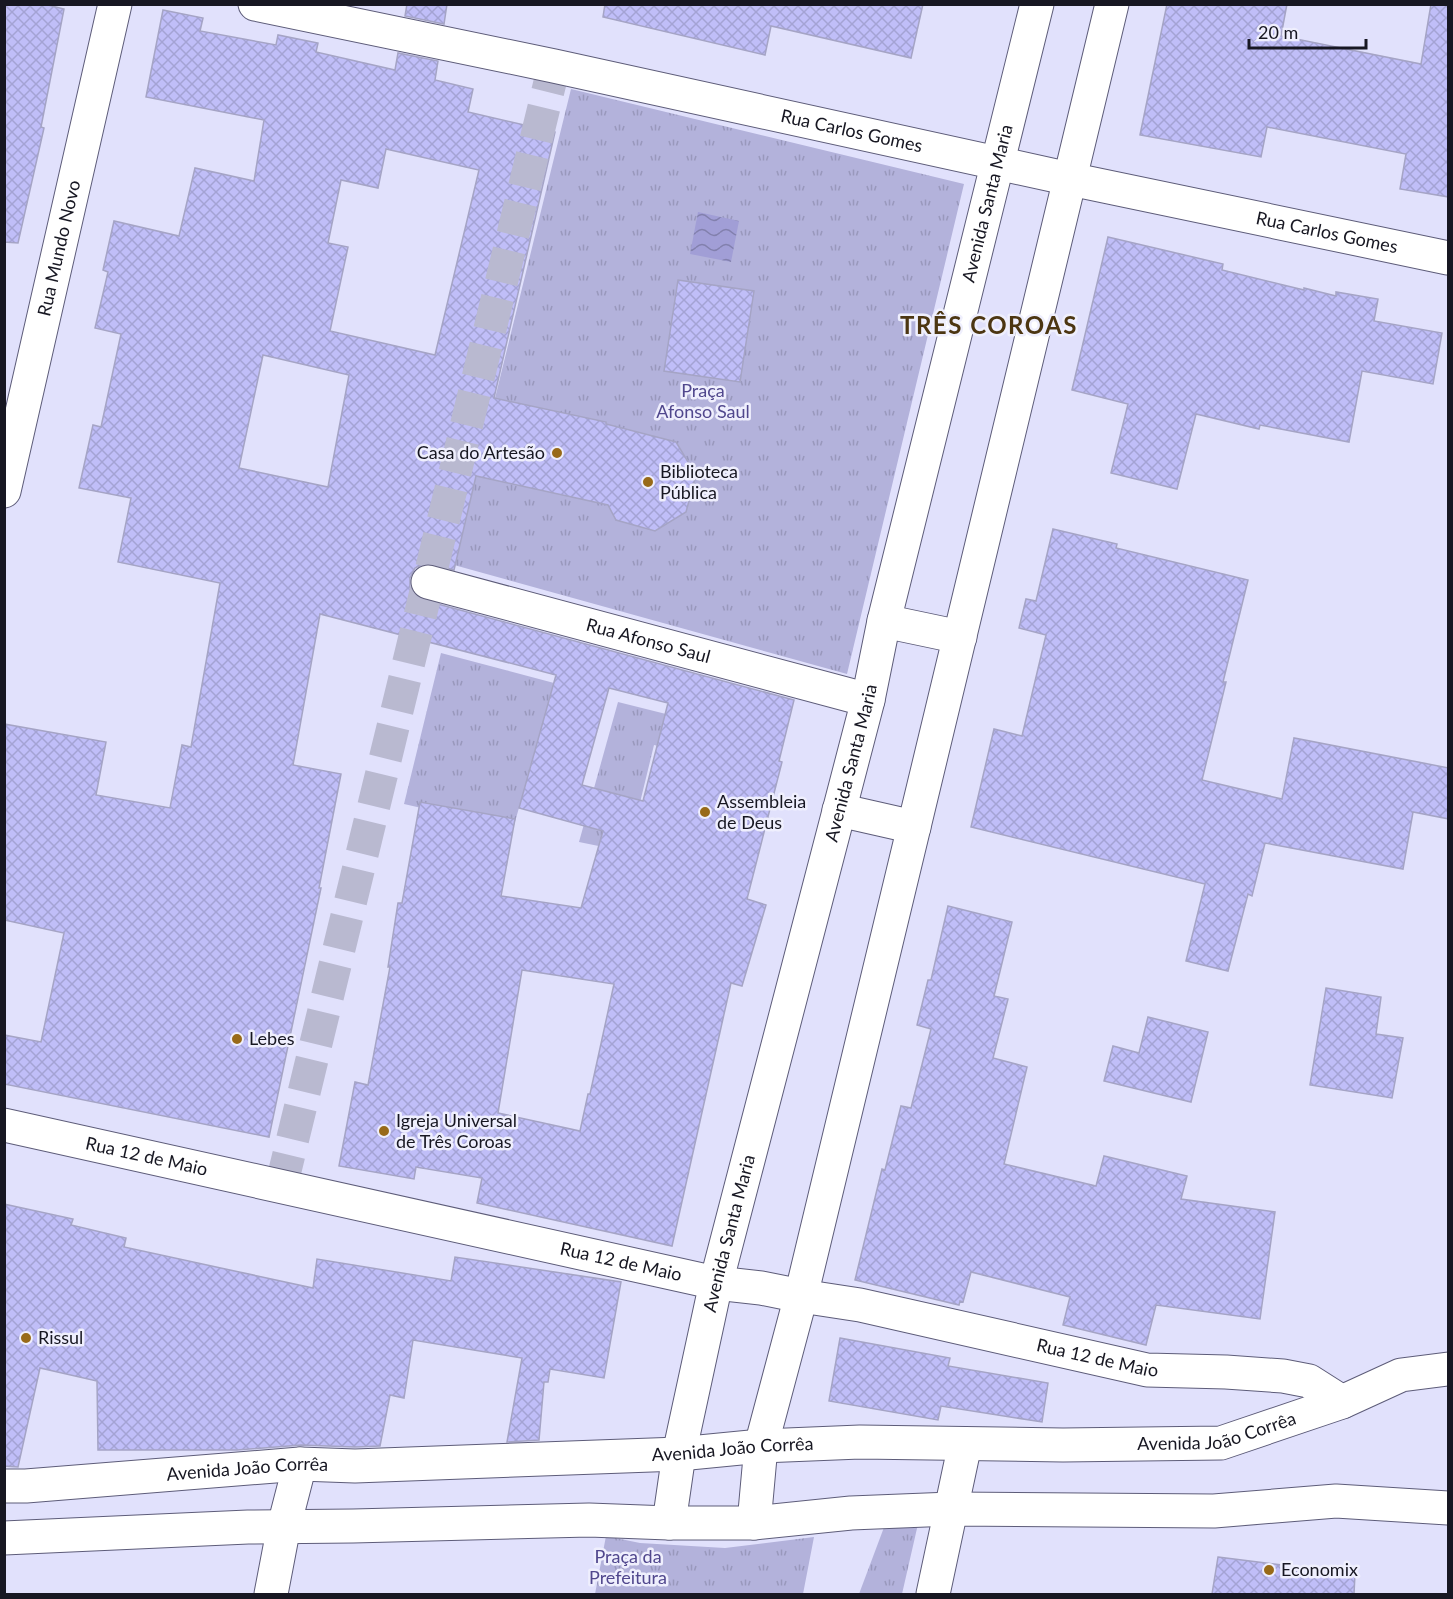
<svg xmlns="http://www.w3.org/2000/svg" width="1453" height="1599" viewBox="0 0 1453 1599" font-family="Lato,sans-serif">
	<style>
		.grass { fill: url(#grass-tufts) }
		.water { fill: url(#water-waves) }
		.building { fill: url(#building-cross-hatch); stroke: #a5a4c5; stroke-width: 1.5; fill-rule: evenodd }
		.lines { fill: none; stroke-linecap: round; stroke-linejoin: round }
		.pedestrian-tunnel { stroke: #b9b9d0; stroke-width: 33; stroke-dasharray: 33 16; stroke-linecap: butt }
		.pedestrian-casing { stroke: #5d5c79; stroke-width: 35 }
		.minor-casing { stroke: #5d5c79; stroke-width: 35 }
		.tertiary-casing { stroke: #5d5c79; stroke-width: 35 }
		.secondary-casing { stroke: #5d5c79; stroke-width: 35 }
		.pedestrian { stroke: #fff; stroke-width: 33 }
		.minor { stroke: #fff; stroke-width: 33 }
		.tertiary { stroke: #fff; stroke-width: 33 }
		.secondary { stroke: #fff; stroke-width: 33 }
		.poi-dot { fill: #986a19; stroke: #efeffd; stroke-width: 2 }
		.labels { text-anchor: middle; stroke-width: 5; stroke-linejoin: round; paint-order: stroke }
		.street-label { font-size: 18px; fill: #171722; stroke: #efeffd }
		.park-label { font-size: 18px; fill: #50478d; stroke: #efeffd }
		.poi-label { font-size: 18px; fill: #171722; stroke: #efeffd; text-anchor: start }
		.district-label { font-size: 24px; font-weight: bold; letter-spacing: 1.5px; fill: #4c3612; stroke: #efeffd }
	</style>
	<defs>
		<pattern id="grass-tufts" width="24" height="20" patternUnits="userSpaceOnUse" patternTransform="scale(1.5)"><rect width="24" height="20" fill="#b3b2db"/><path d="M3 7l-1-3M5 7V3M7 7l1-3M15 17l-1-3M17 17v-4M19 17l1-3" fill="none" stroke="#9998bc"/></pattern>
		<pattern id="water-waves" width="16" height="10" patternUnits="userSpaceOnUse" patternTransform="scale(1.5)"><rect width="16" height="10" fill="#a19ed6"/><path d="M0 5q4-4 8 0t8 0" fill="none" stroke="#8280ad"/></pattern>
		<pattern id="building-cross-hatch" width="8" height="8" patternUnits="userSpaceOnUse" patternTransform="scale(1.5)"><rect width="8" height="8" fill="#c0bef8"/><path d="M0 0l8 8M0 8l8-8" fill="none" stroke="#a4a3d4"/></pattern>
	</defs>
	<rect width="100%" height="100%" fill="#e1e1fc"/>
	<!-- grass -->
	<path class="grass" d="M571,89L964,184L847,674L454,565Z
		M441,653L554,683L513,829L404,804Z
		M618,702L754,736L742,765L654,745L628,852L579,842Z
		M889,1514L918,1524L902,1594H859Z
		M606,1536L640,1543L725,1548L814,1537L803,1594H595Z"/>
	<!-- water -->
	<path class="water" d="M698,212L739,221L731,262L690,254Z"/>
	<!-- building -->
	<path class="building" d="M4,4H44L64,9L41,127L44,128L18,243L4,242Z
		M407,4H447L444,24L405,16Z
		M605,4H923L911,58L771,26L765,55L603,17Z
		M1167,4H1287L1281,36L1421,64L1431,4H1449V197L1400,189L1406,154L1267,127L1261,157L1140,135Z
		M163,10L203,18L200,31L276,45L278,35L318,43L316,52L395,70L398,53L438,61L435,80L473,89L468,112L555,132L494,398L606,422V424L676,442L696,475L686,512L655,531L616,520L608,505L476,476L454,570L432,564H423L415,568L410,578V587L414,595L423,600L794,700L779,761L782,762L747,899L766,905L742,986L731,983L672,1246L477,1203L482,1178L416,1167L414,1179L339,1166L355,1082L368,1085L390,967H388L398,903H402L420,802L515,819L501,896L581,908L603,831L519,808L556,675L320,614L293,765L341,774L319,888H321L269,1137L4,1084V1035L41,1042L64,933L4,920V724L106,742L96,795L170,808L182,745L191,747L220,583L118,562L131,498L79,488L93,425L101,427L121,334L95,328L108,272L103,270L114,221L179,236L195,168L254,181L264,120L146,97ZM386,149L479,170L435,355L330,331L348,247L328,243L341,180L378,188ZM263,355L349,375L328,487L239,468ZM609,688L668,703L643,801L582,785ZM522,970L614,984L590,1094H588L580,1131L498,1113Z
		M1108,237L1223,264L1222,270L1304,290V288L1336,296V292L1378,299L1374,321L1442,333L1433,384L1362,371L1349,442L1260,425L1259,429L1196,414L1177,489L1111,473L1128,404L1072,390Z
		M678,280L754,291L740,382L664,371Z
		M1053,529L1117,544L1116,548L1248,580L1223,682H1226L1202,780L1282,799L1294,738L1449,768V819L1413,812L1403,869L1265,843L1252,896L1248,894L1228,971L1186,961L1205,884L971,827L994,729L1022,736L1046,635L1019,628L1026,599L1036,601Z
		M948,906L1012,922L994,996L1008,999L993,1058L1027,1067L1004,1164L1096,1186L1104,1156L1187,1176L1181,1199L1275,1212L1260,1319L1156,1305L1146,1345L1063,1325L1070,1297L971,1272L963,1302L960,1301L959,1305L855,1280L882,1169L885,1170L901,1106L911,1108L931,1029L917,1025L928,980H931Z
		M1326,988L1381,997L1376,1034L1403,1038L1392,1098L1310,1085Z
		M1148,1017L1208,1032L1191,1102L1104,1081L1113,1046L1139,1053Z
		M4,1204L73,1219L71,1225L126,1238L124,1247L313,1288L317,1259L451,1281L455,1257L621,1282L604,1378L550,1369L548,1382H544L539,1440L507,1442L522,1358L413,1340L404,1398L390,1395L380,1446L355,1447L301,1445L237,1450H98L97,1381L40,1368L18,1467L4,1466Z
		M840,1338L950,1358L948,1366L1048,1383L1042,1422L941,1406L938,1420L829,1401Z
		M1218,1557L1355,1574L1354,1594H1212Z"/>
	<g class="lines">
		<!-- pedestrian-tunnel -->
		<path class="pedestrian-tunnel" d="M281,1187L554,66"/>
		<defs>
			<g id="pedestrian">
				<path id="s1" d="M428,582L868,700"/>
				<path d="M716,1283L761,1288L801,1296"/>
			</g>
			<g id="minor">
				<path id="s2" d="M255,4L554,66L1070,179L1448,258"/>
				<path d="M933,1594L965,1444"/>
			</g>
			<g id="tertiary">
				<path id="s3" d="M4,1125L716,1283"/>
				<path id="s4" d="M801,1296L860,1305L1147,1370L1226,1372L1283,1376L1309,1381L1342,1402"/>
				<path d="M271,1594L284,1526L300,1464"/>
			</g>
			<g id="secondary">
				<path id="s5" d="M4,491L115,4"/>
				<path d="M884,621L960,637"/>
				<path d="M839,810L914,827"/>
				<path id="s6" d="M4,1486H26L300,1464L355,1466L679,1454L761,1446L860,1442L1063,1445L1221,1443L1342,1402L1401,1375L1448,1369"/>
				<path id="s7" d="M669,1523L679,1454L716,1283L868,700L884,621L1037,4"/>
				<path d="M754,1523L761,1446L801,1296L1112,4"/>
				<path d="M4,1538L248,1527L353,1526L589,1520L669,1523H754L851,1513L951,1509L1214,1511L1336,1501L1448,1508"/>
			</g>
		</defs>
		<!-- pedestrian casing -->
		<use href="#pedestrian" class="pedestrian-casing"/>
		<!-- minor casing -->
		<use href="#minor" class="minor-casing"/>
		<!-- tertiary casing -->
		<use href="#tertiary" class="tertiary-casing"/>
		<!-- secondary casing -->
		<use href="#secondary" class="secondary-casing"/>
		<!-- pedestrian -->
		<use href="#pedestrian" class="pedestrian"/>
		<!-- minor -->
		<use href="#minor" class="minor"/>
		<!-- tertiary -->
		<use href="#tertiary" class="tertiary"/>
		<!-- secondary -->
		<use href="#secondary" class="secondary"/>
	</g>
	<!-- markers -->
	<g class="poi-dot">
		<circle cx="557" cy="453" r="6"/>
		<circle cx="648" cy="482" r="6"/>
		<circle cx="705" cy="812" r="6"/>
		<circle cx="237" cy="1039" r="6"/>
		<circle cx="384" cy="1131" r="6"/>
		<circle cx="26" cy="1338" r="6"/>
		<circle cx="1269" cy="1570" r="6"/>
	</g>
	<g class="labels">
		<!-- street labels -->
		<g class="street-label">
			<text dy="6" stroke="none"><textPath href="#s2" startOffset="610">Rua Carlos Gomes</textPath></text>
			<text dy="6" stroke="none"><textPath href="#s7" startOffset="1358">Avenida Santa Maria</textPath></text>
			<text dy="6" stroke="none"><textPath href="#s2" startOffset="1096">Rua Carlos Gomes</textPath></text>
			<text dy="6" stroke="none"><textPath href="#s5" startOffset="249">Rua Mundo Novo</textPath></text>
			<text dy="6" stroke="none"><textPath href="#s1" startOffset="228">Rua Afonso Saul</textPath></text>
			<text dy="6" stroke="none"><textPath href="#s7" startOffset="782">Avenida Santa Maria</textPath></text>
			<text dy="6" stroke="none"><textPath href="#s3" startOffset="146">Rua 12 de Maio</textPath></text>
			<text dy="6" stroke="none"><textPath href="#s7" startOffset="296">Avenida Santa Maria</textPath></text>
			<text dy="6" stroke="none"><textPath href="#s3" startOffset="632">Rua 12 de Maio</textPath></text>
			<text dy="6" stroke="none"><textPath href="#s4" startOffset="303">Rua 12 de Maio</textPath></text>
			<text dy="6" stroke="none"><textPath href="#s6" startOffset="1216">Avenida João Corrêa</textPath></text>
			<text dy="6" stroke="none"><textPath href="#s6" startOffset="730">Avenida João Corrêa</textPath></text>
			<text dy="6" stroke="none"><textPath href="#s6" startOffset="244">Avenida João Corrêa</textPath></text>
		</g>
		<!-- park labels -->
		<g class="park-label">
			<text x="703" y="397">Praça<tspan x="703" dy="21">Afonso Saul</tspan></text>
			<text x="628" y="1563">Praça da<tspan x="628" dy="21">Prefeitura</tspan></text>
		</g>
		<!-- poi labels -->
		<g class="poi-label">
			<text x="545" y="459" text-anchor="end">Casa do Artesão</text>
			<text x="660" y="478">Biblioteca<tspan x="660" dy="21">Pública</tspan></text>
			<text x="717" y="808">Assembleia<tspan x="717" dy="21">de Deus</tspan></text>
			<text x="249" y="1045">Lebes</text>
			<text x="396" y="1127">Igreja Universal<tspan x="396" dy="21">de Três Coroas</tspan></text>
			<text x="38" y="1344">Rissul</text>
			<text x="1281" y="1576">Economix</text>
		</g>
		<!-- district labels -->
		<g class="district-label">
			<text x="989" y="334">TRÊS COROAS</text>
		</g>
	</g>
	<!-- border -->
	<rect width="1453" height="1599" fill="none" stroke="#171722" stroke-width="12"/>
	<!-- scale -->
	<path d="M1249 39v9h117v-9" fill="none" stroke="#171722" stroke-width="3"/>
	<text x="1258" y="39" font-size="18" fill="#171722" stroke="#efeffd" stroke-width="4.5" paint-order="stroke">20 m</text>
</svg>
